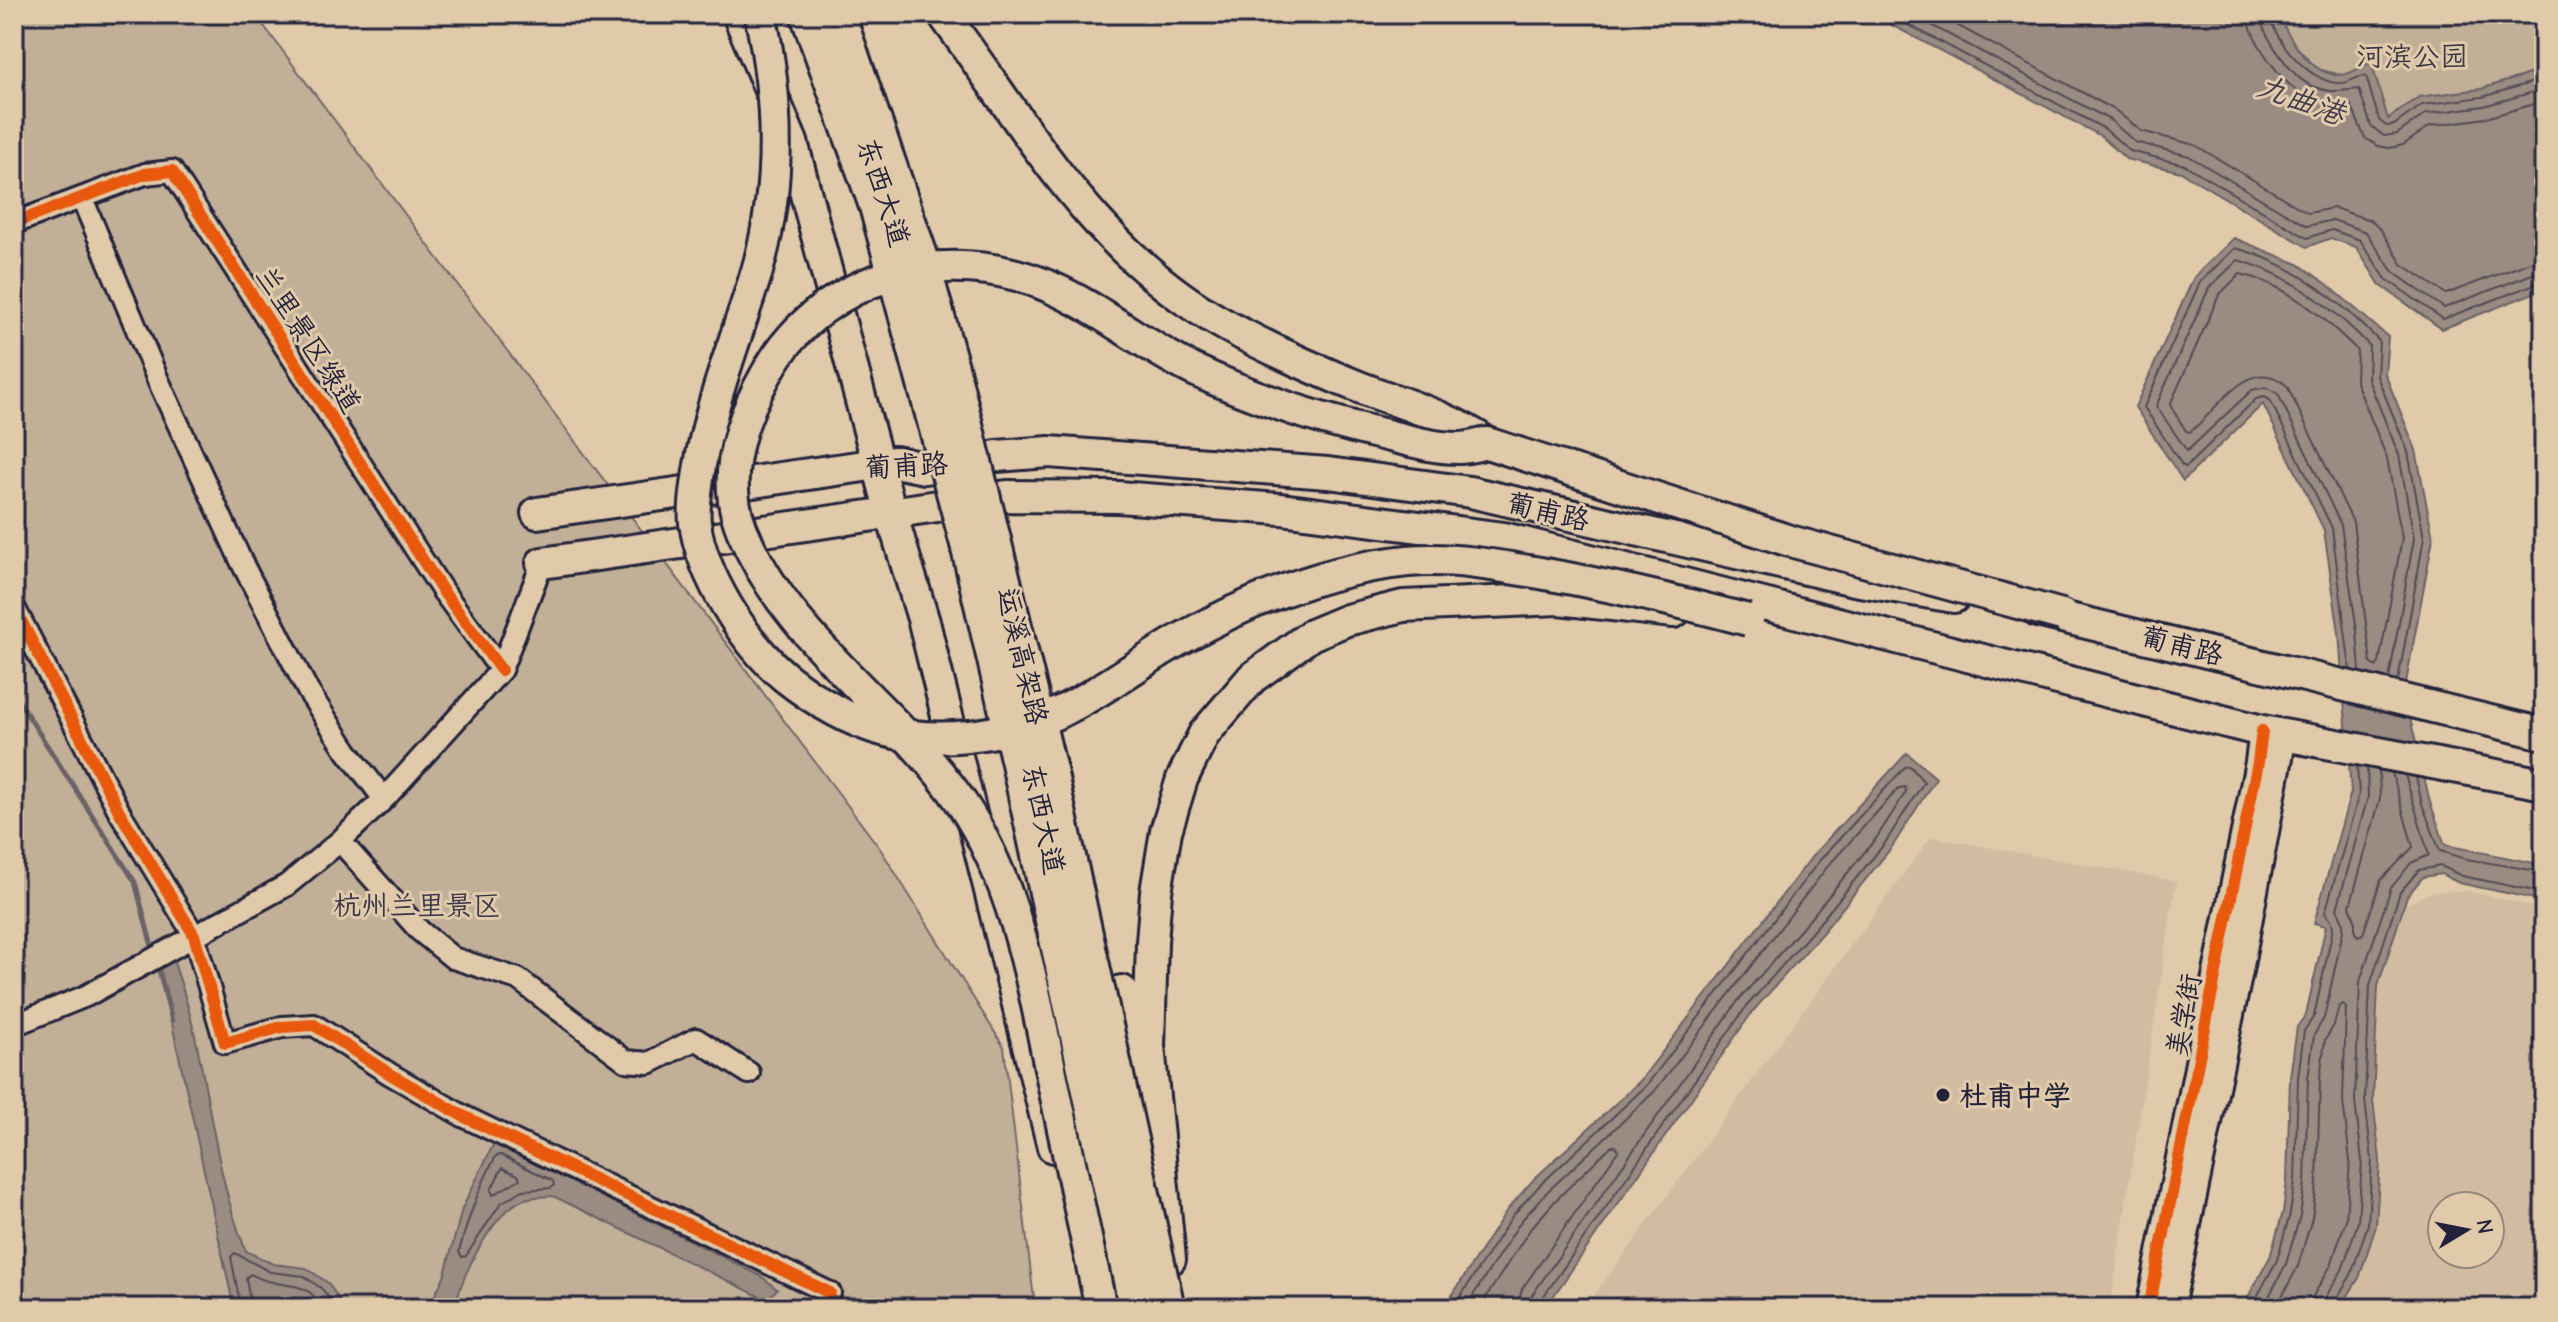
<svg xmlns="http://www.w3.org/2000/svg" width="2558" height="1322" viewBox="0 0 2558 1322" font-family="'Comic Neue','LXGW WenKai TC',sans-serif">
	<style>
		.built { fill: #d1bca1; fill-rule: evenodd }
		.green { fill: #c1af98; stroke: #72686a; stroke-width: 2 }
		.water { fill: #9a8c82; stroke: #6a6266; stroke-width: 2 }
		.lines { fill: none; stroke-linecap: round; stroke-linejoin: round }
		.shore { stroke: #524c57; stroke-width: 2 }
		.stream { stroke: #6a6266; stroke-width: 5 }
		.minor-casing { stroke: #22223b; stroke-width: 26 }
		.tertiary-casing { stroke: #22223b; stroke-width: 30 }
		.primary-casing { stroke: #22223b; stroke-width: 36 }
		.minor { stroke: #e0caaa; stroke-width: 20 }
		.tertiary { stroke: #e0caaa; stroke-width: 24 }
		.primary { stroke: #e0caaa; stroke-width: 30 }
		.primary-bridge-casing { stroke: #22223b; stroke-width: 36; stroke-linecap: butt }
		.trunk-bridge-casing { stroke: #22223b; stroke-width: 38; stroke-linecap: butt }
		.primary-bridge { stroke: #e0caaa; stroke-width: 30 }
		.trunk-bridge { stroke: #e0caaa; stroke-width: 32 }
		.cycleway-casing { stroke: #e0caaa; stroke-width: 17 }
		.cycleway { stroke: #e8590c; stroke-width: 12 }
		.poi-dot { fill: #22223b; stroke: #e0caaa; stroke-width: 3 }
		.labels { text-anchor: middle; stroke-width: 6; stroke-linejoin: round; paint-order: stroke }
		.park-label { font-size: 28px; fill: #3a3749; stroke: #e0caaa }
		.street-label { font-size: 28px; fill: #22223b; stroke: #e0caaa }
		.poi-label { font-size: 28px; font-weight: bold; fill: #22223b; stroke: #e0caaa; text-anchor: start }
		.water-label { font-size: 30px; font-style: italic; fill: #403c4d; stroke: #e0caaa }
	</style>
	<rect width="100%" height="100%" fill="#e0caaa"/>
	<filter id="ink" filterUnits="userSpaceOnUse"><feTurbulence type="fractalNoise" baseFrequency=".0125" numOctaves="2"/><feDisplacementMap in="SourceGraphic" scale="16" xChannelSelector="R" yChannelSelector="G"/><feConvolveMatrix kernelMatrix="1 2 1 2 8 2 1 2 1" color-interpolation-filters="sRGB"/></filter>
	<g filter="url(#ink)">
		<!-- built -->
		<path class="built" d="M1931,837L2176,881L2110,1308H1585Z
			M2468,891L2544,909V1308H2335L2368,1017L2393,924L2406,905L2430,892ZM2442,1206H2490V1254H2442Z"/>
		<!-- green -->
		<path class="green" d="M14,14H255L881,850L1004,1047L1035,1308H14Z
			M2277,14H2544V72L2539,71L2481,89L2419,97L2387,119L2342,75L2317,69L2292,42Z"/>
		<!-- water -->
		<path class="water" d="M1871,14H2277C2290,38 2309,75 2340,75C2350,75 2362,66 2371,62L2388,119L2419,97L2481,89L2540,71L2544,72V292L2541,290L2442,329L2380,285L2356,247L2331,238L2307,247L2181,172L2126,159L2101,136Z
			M2234,238L2298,264L2327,284L2388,337L2385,374L2416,450L2433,538L2404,693L2430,802L2445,845L2544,865V901L2459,883L2441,874L2423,877L2407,896L2378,986L2373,1100L2380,1160L2376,1226L2359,1278L2340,1308H2242L2270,1257L2283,1212L2287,1180L2290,1077L2297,1027L2306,1014L2326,926L2314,923L2351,792L2339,633L2324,530L2263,404L2183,481L2135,407L2194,277Z
			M1907,753L1936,778L1892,847L1823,932L1753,1011L1545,1308H1444L1507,1210L1534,1179L1640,1081L1814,854Z
			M170,953C209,1048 207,1156 246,1251L273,1264L306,1268L328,1283L345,1308H234L159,964Z
			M494,1143L761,1276L777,1289L767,1300L553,1196C543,1197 531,1196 522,1200C492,1214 461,1276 455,1308H429L445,1274L462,1209Z"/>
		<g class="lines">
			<!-- shore -->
			<path class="shore" d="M1888,14L2105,129L2130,151L2185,165L2307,238L2332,230L2360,240L2386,279L2443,319L2538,283H2544
				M1910,14L2110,120L2135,142L2189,156L2307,226L2333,220L2366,232L2393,272L2444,308L2535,273H2544
				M1936,14L2115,110L2141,131L2195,145L2308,213L2334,208L2370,220L2381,230L2402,264L2446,294L2531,262L2544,261
				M2248,14C2249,38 2282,83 2303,95C2316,103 2336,105 2351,105L2365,138L2378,146L2390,148L2403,145L2430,126L2486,118L2544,101
				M2260,14C2261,33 2292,77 2310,85C2328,94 2341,91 2359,89L2371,126L2384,136L2397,134L2426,114L2484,106L2544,89
				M2270,14C2273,41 2313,86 2343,83C2351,82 2357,76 2366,76L2379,120L2386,126L2394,125L2422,105L2482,97L2544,79
				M2240,274C2285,283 2325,318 2357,350L2356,382L2387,458L2402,538L2379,663L2376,667L2371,663L2353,522L2287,386C2251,351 2216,412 2190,432L2186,431L2170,405L2219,295Z
				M2350,669L2332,528L2270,400L2264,397L2256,399L2186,467L2182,465L2144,407L2200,282L2235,248C2291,262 2340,300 2379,341L2377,376L2408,452L2424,538L2398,681
				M2360,672L2357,631L2341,525L2278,394L2266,387L2252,390L2187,451L2156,406L2209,288L2238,260C2288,273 2333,308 2369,345L2368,379L2399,455L2414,538L2389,679
				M2379,770L2380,799L2350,906L2355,920V933L2358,936L2363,934L2381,880L2413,847L2392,773
				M2416,777L2422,804L2440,851L2466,859L2544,872
				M501,1155L553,1181L554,1185L551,1188L523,1190L501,1203L466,1256L462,1257L459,1252C468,1218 479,1187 496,1156Z
				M502,1168L518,1175L520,1179L493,1195L491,1190Z
				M241,1308L231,1257L235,1253L270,1272L304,1276L322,1289L337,1308
				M251,1308L246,1278L250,1274C256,1276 262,1280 268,1281C297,1289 303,1280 324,1308
				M1453,1308L1513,1215L1540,1185L1646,1086L1820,860L1905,767L1910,766L1924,782L1885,843L1817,926L1746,1007L1541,1300L1539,1308
				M1465,1308L1521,1221L1547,1192L1654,1092L1828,866L1899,788L1905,787L1906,792L1877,837L1809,920L1738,1001L1532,1295L1529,1308
				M1479,1308L1531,1228L1556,1200L1611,1146H1616L1618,1151L1522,1289L1517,1308
				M2251,1308L2277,1260L2290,1214L2295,1181L2298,1078L2304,1031L2314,1016L2333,929L2332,922L2325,913L2359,794L2357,766
				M2263,1308L2286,1264L2300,1216L2305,1182L2308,1079L2314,1035L2324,1018L2343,931V921L2337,909L2368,796L2367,768
				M2276,1308L2298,1266L2312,1218L2317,1183L2320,1079L2325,1040L2334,1025L2339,1007L2343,1004L2346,1008L2343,1101L2350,1161L2346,1220L2331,1265L2313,1296L2311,1308
				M2323,1308L2325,1298L2342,1270L2358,1222L2362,1161L2355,1101L2360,981L2391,888L2411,863L2429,855L2405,775
				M2333,1308L2335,1301L2351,1275L2368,1224L2372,1160L2365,1100L2370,985L2400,892L2419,870L2441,866L2462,876L2544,893"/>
			<!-- stream -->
			<path class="stream" d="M14,694L135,882L151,943
				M159,970L172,1021"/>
			<defs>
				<path id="minor" d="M82,198L158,380L242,563L308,691L347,751L384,799
					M14,223L145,174L172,171L442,590L501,670
					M14,607L119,811L194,935L225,1043L282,1027L314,1025L390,1074L463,1116L830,1293
					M340,841L420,931L453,958L518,979L626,1061L649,1063L696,1039L749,1073
					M14,1025L86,996L287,885L340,841L384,799L501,670L542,563"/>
				<path id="tertiary" d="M2149,1308L2258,762L2262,731
					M2171,1308L2240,971L2284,736"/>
				<path id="primary" d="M738,14L792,142L891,513L924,622L1053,1147
					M943,14C1029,130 1095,254 1227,326C1269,349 1314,369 1359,387C1402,404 1449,416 1487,443
					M537,513L878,464L895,462L925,468L997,456L1049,452L1328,473L1470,492L1854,580L1954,597
					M542,563L1007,496L1118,497L1281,509L1504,538L2262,731L2544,784
					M2037,611L2544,734
					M1122,991L1135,1062
					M1170,1259L1149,1046L1152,942L1156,892L1166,831L1182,779L1204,734L1252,678L1311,635L1347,620L1403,606L1559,599L1674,612"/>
			</defs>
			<!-- minor casing -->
			<use href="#minor" class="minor-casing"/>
			<!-- tertiary casing -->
			<use href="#tertiary" class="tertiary-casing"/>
			<!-- primary casing -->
			<use href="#primary" class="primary-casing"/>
			<!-- minor -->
			<use href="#minor" class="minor"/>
			<!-- tertiary -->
			<use href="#tertiary" class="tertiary"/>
			<!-- primary -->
			<use href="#primary" class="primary"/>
			<defs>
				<path id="primary-bridge" d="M760,14C779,100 782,185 757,271C737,337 710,402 699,471C697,487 693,506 695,523C702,575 745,644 785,677C852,730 911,748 995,732C1015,728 1034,724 1053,715C1095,697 1139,663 1179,640C1249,600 1327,569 1408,561C1454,557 1500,566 1545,574C1615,586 1680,602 1748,620
					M1101,1308C1084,1230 1068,1151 1051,1073C1032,980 1015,882 961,802C894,705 787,641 742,530C720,477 741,418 768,371C823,273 949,242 1050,287C1101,309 1144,346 1194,370C1256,399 1320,420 1386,435C1410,441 1435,448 1459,448C1468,448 1478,445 1487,443L1790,541L2062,615"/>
				<path id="trunk-bridge" d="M807,14L876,206L967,544L1018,763L1136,1308
					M838,14L921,256L952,367L1050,770L1168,1308"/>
			</defs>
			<!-- primary-bridge casing -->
			<use href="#primary-bridge" class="primary-bridge-casing"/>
			<!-- trunk-bridge casing -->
			<use href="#trunk-bridge" class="trunk-bridge-casing"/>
			<!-- primary-bridge -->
			<use href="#primary-bridge" class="primary-bridge"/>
			<!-- trunk-bridge -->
			<use href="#trunk-bridge" class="trunk-bridge"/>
			<defs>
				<path id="cycleway" d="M14,223L145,174L172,171L442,590L501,670
					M14,607L119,811L194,935L225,1043L282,1027L314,1025L390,1074L463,1116L830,1293
					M2149,1308L2258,762L2262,731"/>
			</defs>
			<!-- cycleway casing -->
			<use href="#cycleway" class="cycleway-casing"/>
			<!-- cycleway -->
			<use href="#cycleway" class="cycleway"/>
		</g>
	</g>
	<!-- markers -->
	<circle class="poi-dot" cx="1943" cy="1095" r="8"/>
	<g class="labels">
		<!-- park labels -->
		<g class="park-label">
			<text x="2412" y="66">河滨公园</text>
			<text x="417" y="915">杭州兰里景区</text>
		</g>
		<!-- street labels -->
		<g class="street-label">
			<text transform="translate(884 192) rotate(72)" y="10">东西大道</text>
			<text transform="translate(309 339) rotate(57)" y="10">兰里景区绿道</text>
			<text transform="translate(906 465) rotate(-3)" y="10">葡甫路</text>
			<text transform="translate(1548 511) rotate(13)" y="10">葡甫路</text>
			<text transform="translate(2182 645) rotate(14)" y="10">葡甫路</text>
			<text transform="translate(1023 656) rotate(77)" y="10">运溪高架路</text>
			<text transform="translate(1044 819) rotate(78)" y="10">东西大道</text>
			<text transform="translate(2183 1015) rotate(-79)" y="10">美学街</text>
		</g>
		<!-- poi labels -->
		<g class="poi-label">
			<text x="1959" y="1105">杜甫中学</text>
		</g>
		<!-- water labels -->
		<g class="water-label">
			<text transform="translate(2301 100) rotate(20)" y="10">九曲港</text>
		</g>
	</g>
	<!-- margin -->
	<rect width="2558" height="1322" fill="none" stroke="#e0caaa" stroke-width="48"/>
	<rect x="24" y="24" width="2510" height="1274" fill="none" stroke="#22223b" stroke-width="3" filter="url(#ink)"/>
	<!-- north arrow -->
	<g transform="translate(2466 1230) rotate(80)"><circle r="38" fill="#e0caaa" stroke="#94877e" stroke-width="2"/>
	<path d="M0-6L14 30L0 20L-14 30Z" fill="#22223b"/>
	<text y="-12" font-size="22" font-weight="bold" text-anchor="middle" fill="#22223b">N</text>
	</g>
</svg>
